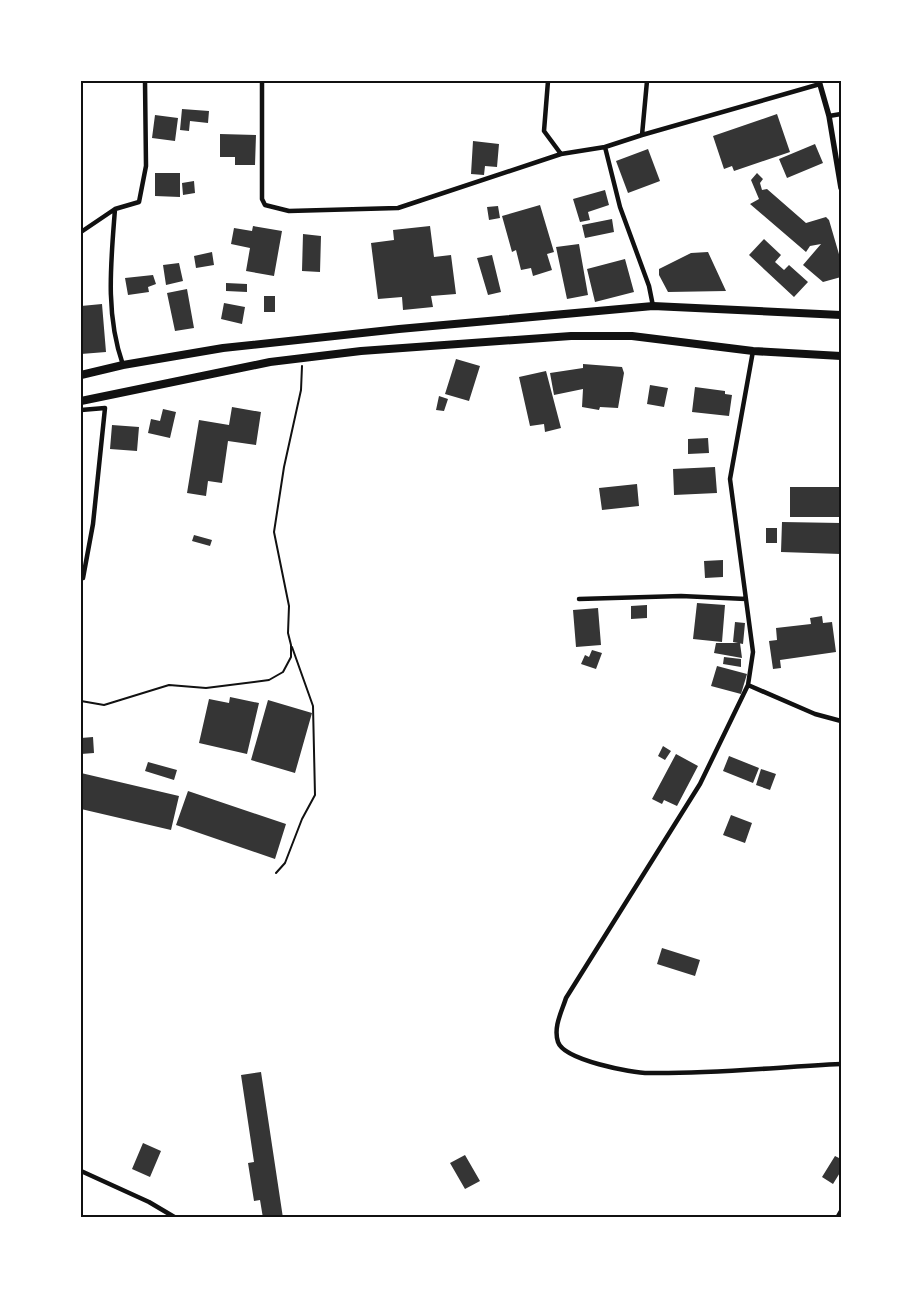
<svg xmlns="http://www.w3.org/2000/svg" width="922" height="1299" viewBox="0 0 922 1299" font-family="Cabin,sans-serif">
	<style>
		.building { fill: #353535 }
		.lines { fill: none; stroke-linecap: round; stroke-linejoin: round }
		.path { stroke: #111; stroke-width: 2 }
		.minor { stroke: #111; stroke-width: 4.5 }
		.tertiary { stroke: #111; stroke-width: 5.5 }
		.trunk { stroke: #111; stroke-width: 8 }
		.neatline { fill: none; stroke: #111; stroke-width: 2 }
	</style>
	<rect width="100%" height="100%" fill="#fff"/>
	<!-- building -->
	<path class="building" d="M182,109L209,111L208,123L190,121L189,131L180,130Z
		M777,114L790,152L734,171L732,166L724,169L713,136Z
		M155,115L178,118L175,141L152,138Z
		M220,134L256,135L255,165H235V157H220Z
		M473,141L499,144L497,167L485,166L484,175L471,174Z
		M815,144L823,163L787,178L779,159Z
		M648,149L660,181L628,193L616,161Z
		M155,173H180V197L155,196Z
		M757,173L763,179L760,183L762,190L767,189L806,223L826,217L829,220L841,261V277L823,282L803,265L821,244L810,246L806,252L750,204L759,199L751,180Z
		M194,181L195,193L183,195L182,183Z
		M605,190L609,205L588,212L590,220L580,222L573,199Z
		M540,205L554,252L547,254L552,270L533,276L531,268L521,270L516,250L512,252L502,216Z
		M498,206L500,218L489,220L487,207Z
		M612,219L614,232L585,238L582,225Z
		M253,226L282,231L274,276L246,271L250,248L231,244L234,228L252,231Z
		M430,226L434,257L451,255L456,294L431,296L433,307L403,310L402,297L378,299L371,243L394,240L393,230Z
		M303,234L321,236L320,272L302,271Z
		M764,239L781,255L775,262L784,270L789,265L808,282L794,297L749,255Z
		M579,244L588,295L567,299L556,247Z
		M212,252L214,265L196,268L194,256Z
		M708,252L726,291L668,292L659,275V269L691,253Z
		M492,255L501,292L488,295L477,258Z
		M625,259L634,292L595,302L587,269Z
		M179,263L183,281L166,285L163,265Z
		M153,275L156,284L148,287L149,292L128,295L125,278Z
		M226,283L247,284V292L226,291Z
		M187,289L194,328L175,331L167,293Z
		M264,296H275V312H264Z
		M224,303L245,307L242,324L221,319Z
		M102,304L106,352L81,354V306Z
		M456,359L480,366L469,401L445,394Z
		M583,364L622,367L624,373L618,408L600,407L599,410L582,407L583,389L554,395L550,373L583,368Z
		M546,371L561,428L545,432L544,424L530,426L519,377Z
		M650,385L668,388L664,407L647,404Z
		M695,387L725,391V394L732,395L729,416L692,412Z
		M439,396L448,399L444,411L436,410Z
		M232,407L261,412L256,445L228,441L222,483L208,481L206,496L187,493L199,420L229,425Z
		M163,409L176,412L170,438L148,433L151,419L160,421Z
		M112,425L139,427L137,451L110,449Z
		M708,438L709,453L688,454V439Z
		M715,467L717,493L674,495L673,469Z
		M637,484L639,506L602,510L599,488Z
		M790,487H841V517H790Z
		M782,522L841,523V554L781,552Z
		M766,528H777V543H766Z
		M194,535L212,540L210,546L192,541Z
		M723,560V577L705,578L704,561Z
		M697,603L725,605L722,642L693,639Z
		M647,605V618L631,619V606Z
		M598,608L601,645L576,647L573,610Z
		M822,616L823,623L832,622L836,652L780,660L781,668L773,669L769,641L777,640L776,628L811,624L810,618Z
		M735,622L745,623L743,644L733,642Z
		M716,643H740L742,658L714,653Z
		M592,650L602,653L596,669L581,664L585,655L589,657Z
		M724,657L741,659V667L723,664Z
		M717,666L747,674L741,694L711,686Z
		M230,697L259,703L247,754L199,743L209,699L229,703Z
		M268,700L312,713L295,773L251,760Z
		M93,737L94,753L81,754V738Z
		M663,746L671,751L665,760L658,756Z
		M676,754L698,766L677,806L664,800L662,804L652,799Z
		M729,756L759,768L753,783L723,771Z
		M148,762L177,770L174,780L145,771Z
		M761,769L776,774L770,790L756,785Z
		M81,773L179,796L171,830L81,809Z
		M188,791L286,824L275,859L176,825Z
		M731,815L752,823L745,843L723,835Z
		M662,948L700,960L695,976L657,964Z
		M261,1072L283,1218H263L260,1200L254,1201L248,1163L254,1162L241,1075Z
		M143,1143L161,1151L150,1177L132,1169Z
		M465,1155L480,1181L465,1189L450,1163Z
		M835,1156L841,1159V1171L833,1184L822,1177Z"/>
	<g class="lines">
		<!-- path -->
		<path class="path" d="M81,701L104,705L169,685L206,688L269,680L283,672L291,657V645L288,633L289,606L274,532L284,467L301,390L302,366
			M276,873L285,863L302,819L315,795L313,706L292,647"/>
		<!-- minor -->
		<path class="minor" d="M262,81V199L265,205L289,211L398,208L561,154L605,147
			M548,81L544,131L561,154
			M647,81L642,135L605,147L620,207L649,286L653,306
			M829,116L841,114
			M642,135L820,84
			M115,209C111,262 105,314 123,365
			M81,232L115,209L139,202L146,166L145,81
			M753,351L730,479L753,652L748,685L700,784L566,998C562,1011 553,1027 558,1042C564,1060 631,1073 649,1073C713,1074 777,1067 841,1064
			M81,410L105,408L93,524L83,578
			M579,599L681,596L746,599
			M748,685L815,714L841,721
			M81,1171L149,1202L176,1218
			M837,1218L841,1211"/>
		<!-- tertiary -->
		<path class="tertiary" d="M819,81L829,116L841,188"/>
		<!-- trunk -->
		<path class="trunk" d="M81,375L123,365L223,348L399,329L653,306L841,315
			M81,401L270,362L361,351L571,336H632L753,351L841,356"/>
	</g>
	<!-- border -->
	<rect width="922" height="1299" fill="none" stroke="#ffffff" stroke-width="165"/>
	<rect x="82" y="82" width="758" height="1134" class="neatline"/>
</svg>
